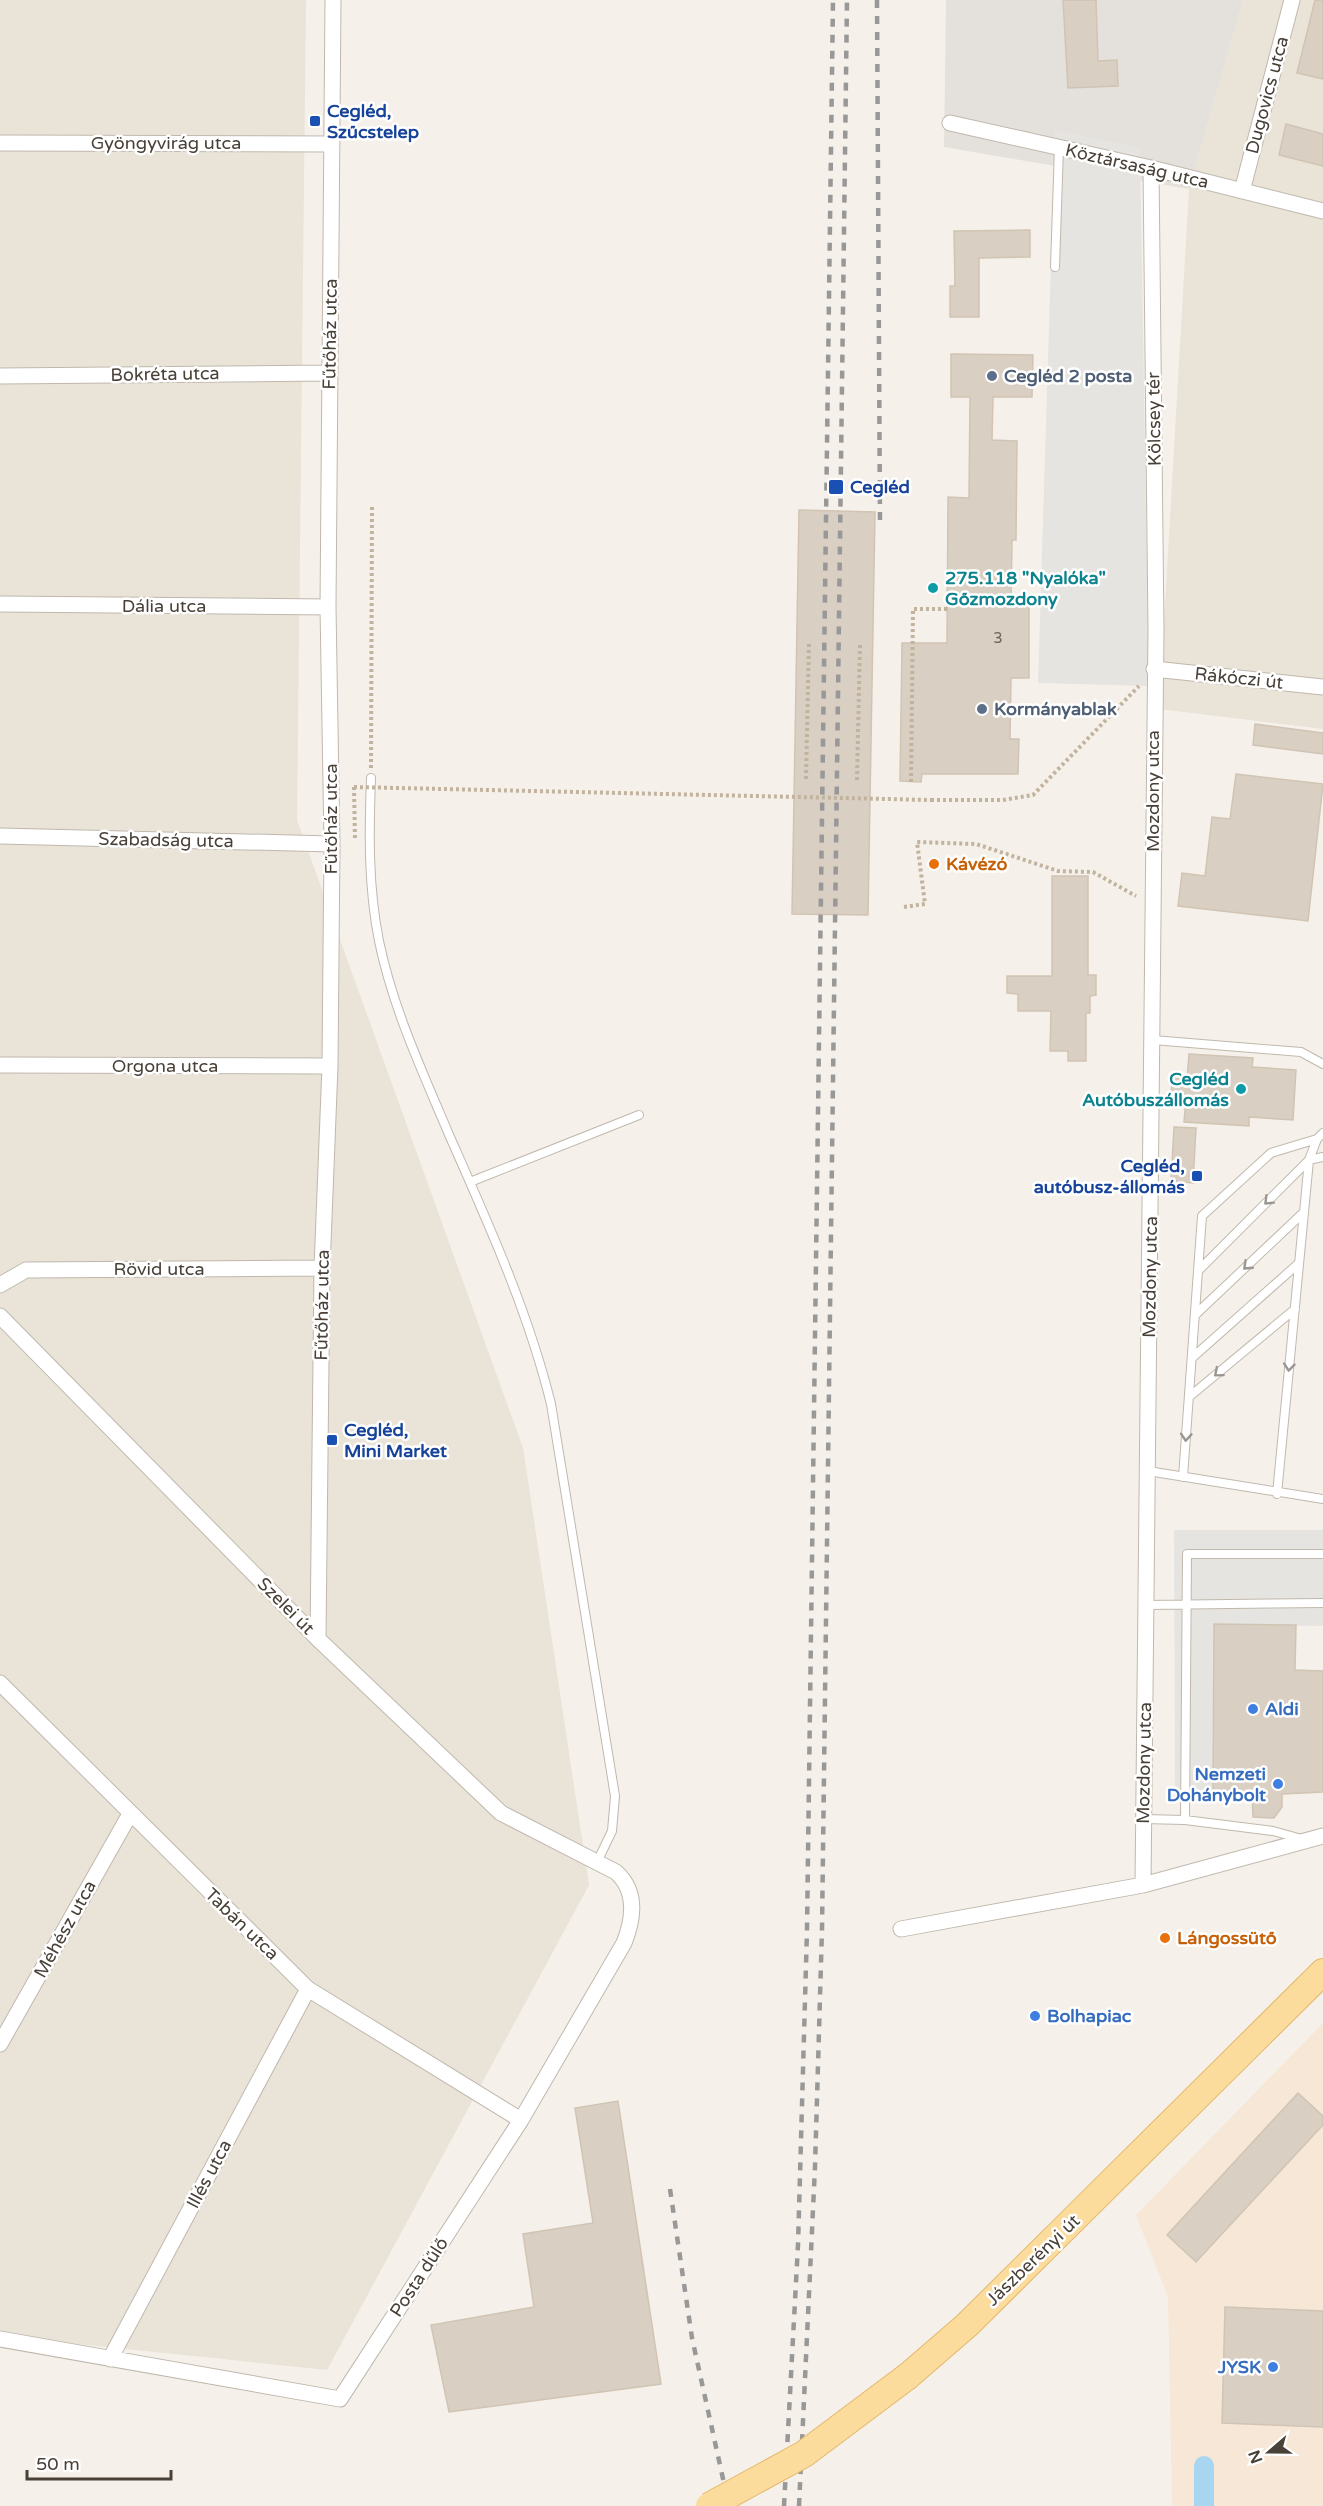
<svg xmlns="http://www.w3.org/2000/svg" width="1323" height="2506" viewBox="0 0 1323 2506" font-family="'Varela Round',sans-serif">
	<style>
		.residential { fill: #e9e3d8 }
		.commercial { fill: #f6e7d6 }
		.industrial { fill: #e4e0db }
		.parking { fill: #e6e4e1 }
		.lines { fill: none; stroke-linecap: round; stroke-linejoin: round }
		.canal { stroke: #a8d6f0; stroke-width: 20 }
		.building { fill: #d9cfc3; stroke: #d1c4b3; stroke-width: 1.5 }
		.lane-casing { stroke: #c0b8ad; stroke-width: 10 }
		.street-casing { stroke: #c0b8ad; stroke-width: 17 }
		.primary-casing { stroke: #e2b86b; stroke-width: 28 }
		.path { stroke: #c2b39e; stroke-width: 4; stroke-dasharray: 3 3; stroke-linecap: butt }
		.lane { stroke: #fff; stroke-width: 8 }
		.street { stroke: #fff; stroke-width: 15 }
		.primary { stroke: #fcdc9c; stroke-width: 26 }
		.rail { stroke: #989898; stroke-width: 4.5; stroke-dasharray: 8 8; stroke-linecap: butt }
		.primary-bridge-casing { stroke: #e2b86b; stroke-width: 28; stroke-linecap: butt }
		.path-bridge { stroke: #c2b39e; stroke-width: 4; stroke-dasharray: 3 3; stroke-linecap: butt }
		.primary-bridge { stroke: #fcdc9c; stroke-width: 26 }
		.oneway { stroke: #9b9692 }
		.transit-dot { fill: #1a4fb4; stroke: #fff; stroke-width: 2 }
		.service-dot { fill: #5c6f8a; stroke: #fff; stroke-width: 2 }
		.culture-dot { fill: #0f9aa8; stroke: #fff; stroke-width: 2 }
		.food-dot { fill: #e8710a; stroke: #fff; stroke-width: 2 }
		.shop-dot { fill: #3f7fe0; stroke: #fff; stroke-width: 2 }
		.labels { text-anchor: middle; stroke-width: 5; stroke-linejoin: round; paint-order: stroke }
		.number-label { font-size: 15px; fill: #6d645b }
		.street-label { font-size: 18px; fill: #494138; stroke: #fff }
		.transit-label { font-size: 18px; font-weight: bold; fill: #164399; stroke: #fff; text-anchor: start }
		.service-label { font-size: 18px; font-weight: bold; fill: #4e5e75; stroke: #fff; text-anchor: start }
		.culture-label { font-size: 18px; font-weight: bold; fill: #0d838f; stroke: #fff; text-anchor: start }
		.food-label { font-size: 18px; font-weight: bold; fill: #c56008; stroke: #fff; text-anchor: start }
		.shop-label { font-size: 18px; font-weight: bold; fill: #366cbe; stroke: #fff; text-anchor: start }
	</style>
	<rect width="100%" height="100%" fill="#f5f1ea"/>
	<!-- residential -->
	<path class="residential" d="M0,0H306L297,820L523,1448L589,1885L327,2370L0,2336Z
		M1243,0H1323V729L1159,709L1189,189Z"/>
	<!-- commercial -->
	<path class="commercial" d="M1323,2023V2506H1172L1168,2297L1136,2215Z"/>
	<!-- industrial -->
	<path class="industrial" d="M946,0H1243L1189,189L944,147Z"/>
	<!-- parking -->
	<path class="parking" d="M1055,130L1140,148L1149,686L1038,683Z
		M1174,1530H1323V1626L1214,1625L1213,1794H1175Z"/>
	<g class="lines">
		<!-- canal -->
		<path class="canal" d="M1204,2506V2466"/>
	</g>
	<!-- building -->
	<path class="building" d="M1063,0H1096L1098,61L1117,60L1118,86L1068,88Z
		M1315,0H1323V79L1297,73Z
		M1286,124L1323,134V166L1279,155Z
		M1030,230V257L979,258V317H950V286H955L954,231Z
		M951,354L1033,355L1032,397H993L992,440L1017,441L1016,540H1012L1011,599H1029V678H1011L1010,739H1019L1018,774H922L921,782L900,781L902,643H947L948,497L969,498L970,397H951Z
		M799,510L875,512L868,915L792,914Z
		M1255,724L1323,733V754L1253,745Z
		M1236,774L1323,784L1308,921L1178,906L1182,873L1205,876L1212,817L1230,819Z
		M1052,876H1088V975H1096V995L1090,996V1013H1086V1061H1068V1051H1050L1051,1011H1018V994L1007,993V976H1052Z
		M1189,1054L1253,1058L1252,1067L1296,1070L1293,1120L1249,1117V1126L1184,1122L1186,1098L1171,1097L1172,1078L1187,1079Z
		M1174,1127L1196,1128L1193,1183L1171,1181Z
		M1214,1624L1296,1625L1295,1670L1323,1671V1792L1282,1794V1807L1274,1818L1253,1817L1252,1793L1213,1794Z
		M1298,2093L1323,2116V2125L1196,2262L1167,2235Z
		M618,2101L661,2384L449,2412L431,2325L534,2307L523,2234L593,2223L575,2108Z
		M1225,2307L1323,2311V2427L1222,2423Z"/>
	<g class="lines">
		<defs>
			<path id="lane" d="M1055,267L1059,147
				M371,778C369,832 368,886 379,941C393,1009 423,1073 450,1137C489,1225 528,1311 551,1404L615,1796L612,1831L597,1862
				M1153,1040L1301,1052L1323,1064
				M470,1182L639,1115
				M1198,1271L1309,1160L1323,1157
				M1195,1315L1304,1212
				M1192,1358L1299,1263
				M1189,1397L1295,1309
				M1148,1471L1323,1499
				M1183,1477L1202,1216L1271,1153L1317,1139
				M1277,1494L1309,1160L1317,1139L1323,1133
				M1146,1605L1323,1603
				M1143,1819L1185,1820L1187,1554H1323
				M1185,1820L1273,1831L1302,1839"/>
			<path id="street" d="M950,123L1151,168L1323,211
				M0,143L332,144
				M1242,191L1292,0
				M0,376L330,373
				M0,604L328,607
				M1154,669L1323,687
				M0,836L332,844
				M0,1065L330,1066
				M0,1285L26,1270L322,1268
				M0,1316L318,1639L501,1813L616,1872C637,1891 634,1918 624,1943L521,2120L340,2399L0,2339
				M318,1639L322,1268L330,1066L332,844L328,607L333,0
				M0,1683L308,1989L521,2120
				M1143,1885L1156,630L1151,168
				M901,1929L1143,1885L1323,1836
				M0,2044L130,1814
				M110,2359L308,1989"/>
			<path id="primary" d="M908,2376L967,2325L1323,1972"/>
		</defs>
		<!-- lane casing -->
		<use href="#lane" class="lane-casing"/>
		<!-- street casing -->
		<use href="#street" class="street-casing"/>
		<!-- primary casing -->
		<use href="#primary" class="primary-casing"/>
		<!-- path -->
		<path class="path" d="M371,768L372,507
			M806,779L809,642
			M857,780L860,643
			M911,782L913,609H947
			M354,787L355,840
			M931,800H1003L1033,795L1139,686
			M904,907L925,904L917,842L976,844L1058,871L1093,872L1136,896"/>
		<!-- lane -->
		<use href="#lane" class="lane"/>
		<!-- street -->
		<use href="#street" class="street"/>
		<!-- primary -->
		<use href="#primary" class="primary"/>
		<!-- rail -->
		<path class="rail" d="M877,0L880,523
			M670,2189L692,2338L729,2506
			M784,2506L798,2245L807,1930L833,0
			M799,2506L815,2167L822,1929L847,0"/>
		<defs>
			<path id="primary-bridge" d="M709,2506L804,2454L908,2376"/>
		</defs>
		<!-- primary-bridge casing -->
		<use href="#primary-bridge" class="primary-bridge-casing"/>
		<!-- path-bridge -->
		<path class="path-bridge" d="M354,787L931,800"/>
		<!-- primary-bridge -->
		<use href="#primary-bridge" class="primary-bridge"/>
	</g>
	<!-- one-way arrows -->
	<defs><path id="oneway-chevron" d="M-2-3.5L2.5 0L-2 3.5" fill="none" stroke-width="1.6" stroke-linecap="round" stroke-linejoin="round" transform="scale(1.5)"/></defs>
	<g class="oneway">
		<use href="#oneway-chevron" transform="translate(1268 1201) rotate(135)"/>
		<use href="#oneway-chevron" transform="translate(1247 1266) rotate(137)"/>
		<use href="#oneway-chevron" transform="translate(1289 1367) rotate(96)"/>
		<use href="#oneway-chevron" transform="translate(1218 1373) rotate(140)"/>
		<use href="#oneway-chevron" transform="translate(1186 1437) rotate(94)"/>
	</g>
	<!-- markers -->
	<g class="transit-dot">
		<rect x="309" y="115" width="12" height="12" rx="3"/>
		<rect x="828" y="479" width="16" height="16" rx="3"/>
		<rect x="1191" y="1170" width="12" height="12" rx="3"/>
		<rect x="326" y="1434" width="12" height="12" rx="3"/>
	</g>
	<g class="service-dot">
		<circle cx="992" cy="376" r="6"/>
		<circle cx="982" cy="709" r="6"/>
	</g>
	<g class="culture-dot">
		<circle cx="933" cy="588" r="6"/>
		<circle cx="1241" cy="1089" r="6"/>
	</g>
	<g class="food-dot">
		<circle cx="934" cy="864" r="6"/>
		<circle cx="1165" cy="1938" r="6"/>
	</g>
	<g class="shop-dot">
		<circle cx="1253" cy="1709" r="6"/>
		<circle cx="1278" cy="1784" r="6"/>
		<circle cx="1035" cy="2016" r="6"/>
		<circle cx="1273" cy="2367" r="6"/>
	</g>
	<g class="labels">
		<!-- number labels -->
		<g class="number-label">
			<text x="998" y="643">3</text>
		</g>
		<!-- street labels -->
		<g class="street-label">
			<text transform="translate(1267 95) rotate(-75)" y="6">Dugovics utca</text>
			<text x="166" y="149">Gyöngyvirág utca</text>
			<text transform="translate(1137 166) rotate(13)" y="6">Köztársaság utca</text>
			<text transform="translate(330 334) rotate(-89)" y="6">Fűtőház utca</text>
			<text transform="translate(165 374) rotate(-1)" y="6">Bokréta utca</text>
			<text transform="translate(1154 419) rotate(-91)" y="6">Kölcsey tér</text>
			<text x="164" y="612">Dália utca</text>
			<text transform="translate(1239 678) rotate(6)" y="6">Rákóczi út</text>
			<text transform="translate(1153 791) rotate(-90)" y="6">Mozdony utca</text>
			<text transform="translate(331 819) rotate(-90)" y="6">Fűtőház utca</text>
			<text transform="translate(166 840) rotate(1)" y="6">Szabadság utca</text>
			<text x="165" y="1072">Orgona utca</text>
			<text x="159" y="1275">Rövid utca</text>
			<text transform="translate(1150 1277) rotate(-89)" y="6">Mozdony utca</text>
			<text transform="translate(322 1305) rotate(-89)" y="6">Fűtőház utca</text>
			<text transform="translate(286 1606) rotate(45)" y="6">Szelei út</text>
			<text transform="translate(1144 1763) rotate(-89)" y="6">Mozdony utca</text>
			<text transform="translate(242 1924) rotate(44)" y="6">Tabán utca</text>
			<text transform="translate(65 1929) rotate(-61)" y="6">Méhész utca</text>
			<text transform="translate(209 2174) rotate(-62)" y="6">Illés utca</text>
			<text transform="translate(1033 2260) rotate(-44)" y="6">Jászberényi út</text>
			<text transform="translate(419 2277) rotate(-57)" y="6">Posta dűlő</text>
		</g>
		<!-- transit labels -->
		<g class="transit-label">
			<text x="327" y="117">Cegléd,<tspan x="327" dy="21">Szűcstelep</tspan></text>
			<text x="850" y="493">Cegléd</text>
			<text x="1185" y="1172" text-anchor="end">Cegléd,<tspan x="1185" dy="21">autóbusz-állomás</tspan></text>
			<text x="344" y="1436">Cegléd,<tspan x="344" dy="21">Mini Market</tspan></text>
		</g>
		<!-- service labels -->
		<g class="service-label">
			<text x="1004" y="382">Cegléd 2 posta</text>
			<text x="994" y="715">Kormányablak</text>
		</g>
		<!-- culture labels -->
		<g class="culture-label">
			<text x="945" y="584">275.118 "Nyalóka"<tspan x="945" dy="21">Gőzmozdony</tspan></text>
			<text x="1229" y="1085" text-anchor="end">Cegléd<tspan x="1229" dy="21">Autóbuszállomás</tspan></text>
		</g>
		<!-- food labels -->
		<g class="food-label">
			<text x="946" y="870">Kávézó</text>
			<text x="1177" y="1944">Lángossütő</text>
		</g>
		<!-- shop labels -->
		<g class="shop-label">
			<text x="1265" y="1715">Aldi</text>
			<text x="1266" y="1780" text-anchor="end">Nemzeti<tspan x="1266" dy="21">Dohánybolt</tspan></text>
			<text x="1047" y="2022">Bolhapiac</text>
			<text x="1261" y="2373" text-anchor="end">JYSK</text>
		</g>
	</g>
	<!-- north arrow -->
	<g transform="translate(1269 2452) rotate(250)" stroke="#ffffff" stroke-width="4.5" paint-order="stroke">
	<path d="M0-4.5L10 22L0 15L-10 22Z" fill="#494138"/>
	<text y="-9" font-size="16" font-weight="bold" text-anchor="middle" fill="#494138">N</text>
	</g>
	<!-- scale -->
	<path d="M27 2470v9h144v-9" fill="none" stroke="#494138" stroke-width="3"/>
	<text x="36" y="2470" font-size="18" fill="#494138" stroke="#ffffff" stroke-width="4.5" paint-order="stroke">50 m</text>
</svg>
